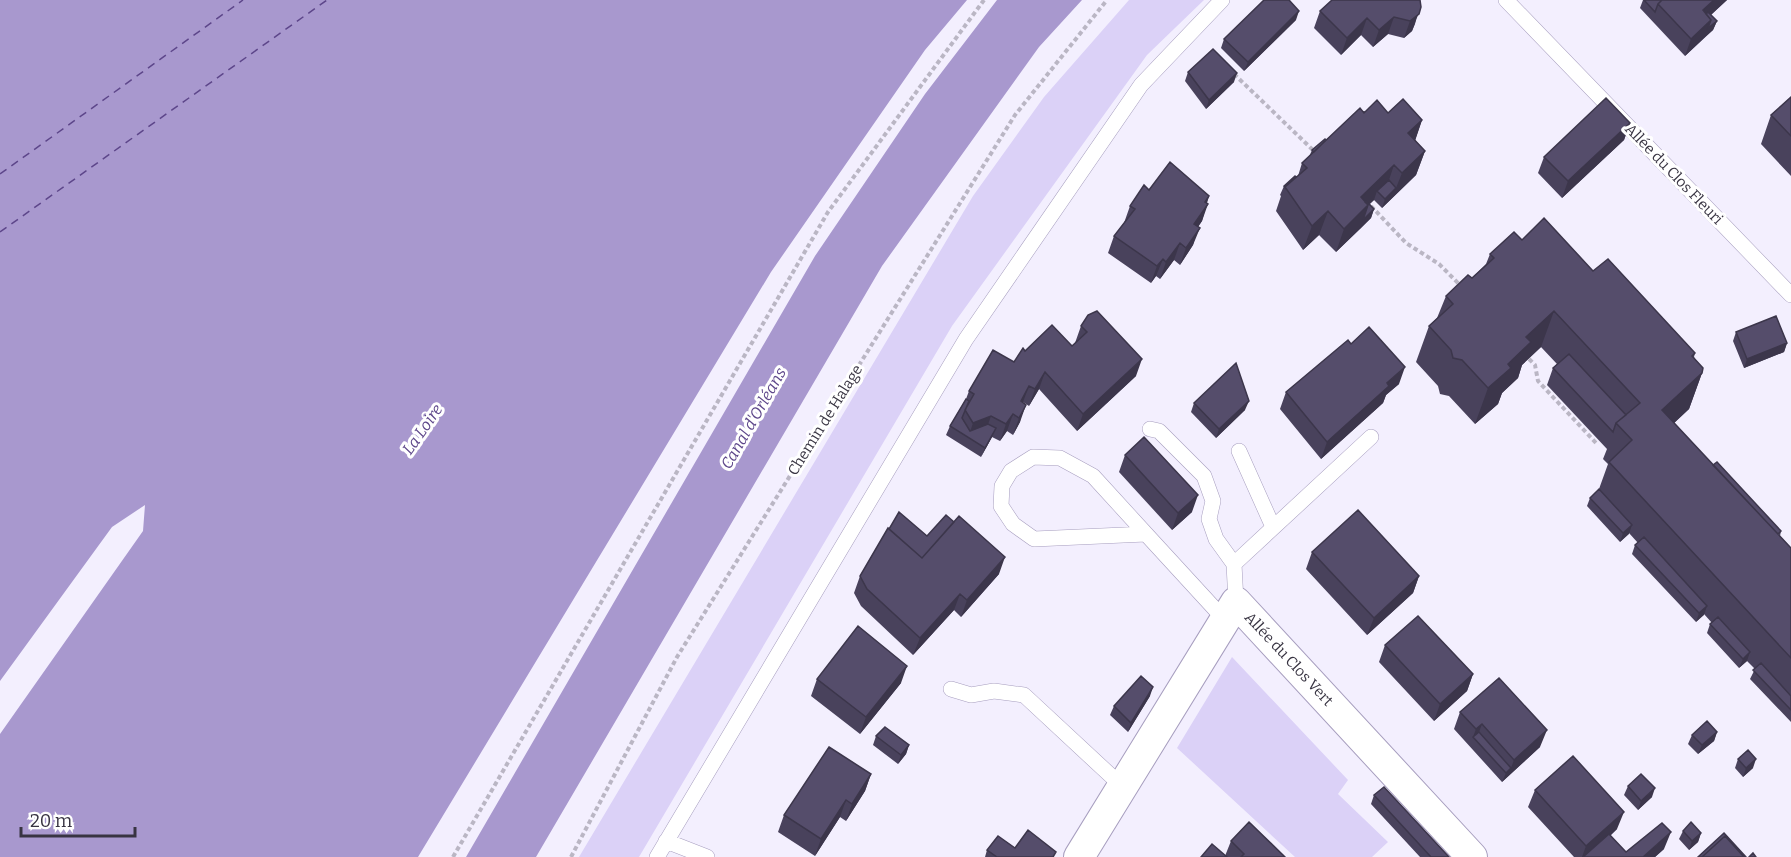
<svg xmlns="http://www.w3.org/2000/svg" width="1791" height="857" viewBox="0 0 1791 857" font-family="Bitter,serif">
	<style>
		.green { fill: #dbd1f7 }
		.water { fill: #a898ce }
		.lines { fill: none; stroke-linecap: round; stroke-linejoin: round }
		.ferry { stroke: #5d468a; stroke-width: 1.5; stroke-dasharray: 8 6; stroke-linecap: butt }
		.service-casing { stroke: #a79ebf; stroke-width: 16 }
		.minor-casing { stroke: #a79ebf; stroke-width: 32 }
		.path { stroke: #bab6c4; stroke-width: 4; stroke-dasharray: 4.5 3; stroke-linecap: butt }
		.service { stroke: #fff; stroke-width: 15 }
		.minor { stroke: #fff; stroke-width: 30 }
		.wall { fill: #49425c }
		.shaded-wall { fill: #3c364b }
		.building { fill: #554d6b; stroke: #3c364b; stroke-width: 1.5 }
		.labels { text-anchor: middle; stroke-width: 6; stroke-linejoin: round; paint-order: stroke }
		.street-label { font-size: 15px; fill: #383442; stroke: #fff }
		.water-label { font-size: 16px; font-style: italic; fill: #5d468a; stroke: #fff }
	</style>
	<rect width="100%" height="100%" fill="#f3effe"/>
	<!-- green -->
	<path class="green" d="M1129,0H1204L1147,55L952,326L639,857H579L973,196L1044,97Z
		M1232,657L1348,780L1338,794L1388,842L1372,857H1295L1177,748Z"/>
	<!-- water -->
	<path class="water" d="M0,0H967L925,50L771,272L418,857H0V734L143,531L145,505L112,527L0,681Z
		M997,0H1082L1039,47L882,266L536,857H466L815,256L925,94Z"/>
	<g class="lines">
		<!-- ferry -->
		<path class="ferry" d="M0,174L243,0
			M0,232L327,0"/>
		<defs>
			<path id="service" d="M1506,0L1791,295
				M1150,429L1159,431L1204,476L1213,501L1209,519L1216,539L1234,564L1236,602
				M1239,451L1273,527
				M1146,534L1034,539L1013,524L1001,506L1002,486L1011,471L1033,457L1060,458L1093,476L1146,534L1225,620
				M1234,564L1371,437
				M951,689L971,695L994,691L1024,695L1123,787
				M666,841L707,857
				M657,857L966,339L1141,85L1222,0"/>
			<path id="minor" d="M1079,857L1236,602L1472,857"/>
		</defs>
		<!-- service casing -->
		<use href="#service" class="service-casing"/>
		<!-- minor casing -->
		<use href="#minor" class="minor-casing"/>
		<!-- path -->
		<path class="path" d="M1234,74L1315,152
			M1371,206L1406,243L1439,264L1461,286
			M1529,359L1535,365L1538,381L1597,444
			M453,857L828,212L984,0
			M571,857L677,657L1015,115L1107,0"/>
		<!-- service -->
		<use href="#service" class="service"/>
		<!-- minor -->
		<use href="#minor" class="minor"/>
	</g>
	<!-- wall -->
	<path class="wall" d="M1420,0L1415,24L1412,31L1404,38L1388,34L1373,47L1361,35L1341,55L1314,28L1320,11Z
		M1643,0H1727L1711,15L1717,21L1713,30L1685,56L1640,8Z
		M1296,20L1244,71L1221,48L1224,39Z
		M1188,72L1234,82L1206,109L1185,81Z
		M1791,97V176L1761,144L1771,115Z
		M1362,111L1388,113L1422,120L1415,140L1425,151L1416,175L1382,208L1374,200L1370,204L1374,209L1371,218L1336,252L1319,235L1303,250L1276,211L1281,196L1280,195L1284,186L1298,176L1302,163L1309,157L1312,150L1326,140Z
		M1630,123L1624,140L1562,198L1538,173L1544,157Z
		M1149,190L1209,196L1202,221L1198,227L1193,245L1180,265L1174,260L1160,279L1156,276L1151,283L1108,253L1114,236L1124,223L1130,206Z
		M1522,240L1593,271L1695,353L1694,357L1702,373L1689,409L1674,423L1713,465L1781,531L1780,536L1791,548V722L1750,679L1755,669L1747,661L1739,668L1707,633L1710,624L1712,623L1704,614L1696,622L1632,554L1635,545L1638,543L1629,533L1620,542L1587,506L1590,498L1599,489L1608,464L1603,459L1607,449L1547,385L1553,368L1557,364L1541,347L1522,365L1518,378L1502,393L1498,404L1475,424L1449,396L1440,394L1438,386L1416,362L1429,326L1437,318L1446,296L1472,278L1486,264L1490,254Z
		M1081,326L1136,376L1077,431L1039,389L1029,406L1023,402L1020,422L1013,435L1007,431L1000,441L992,437L981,457L946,435L950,426L966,399L969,391L1014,362L1072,346L1075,343Z
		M1736,332L1787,343L1784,352L1744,368L1733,341Z
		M1351,344L1399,384L1386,395L1383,403L1321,459L1280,409L1286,392Z
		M1194,403L1245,410L1216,438L1191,412Z
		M1125,455L1192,512L1172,530L1119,472Z
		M889,529L927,536L999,574L961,617L954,610L913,655L861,606L854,593L860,576Z
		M1312,552L1419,576L1413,593L1367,635L1306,569Z
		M1385,645L1473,674L1467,691L1434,721L1379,662Z
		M817,679L901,683L860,734L811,696Z
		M1150,696L1128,732L1110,715L1114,706Z
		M1460,712L1540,747L1502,782L1454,729Z
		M1717,732L1714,741L1698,754L1688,744L1692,735Z
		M876,736L909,745L906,754L898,764L873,745Z
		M1738,759L1753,768L1743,777L1735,768Z
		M871,774L865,791L846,821L840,817L815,856L778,832L784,815Z
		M1628,786L1652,797L1638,810L1624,795Z
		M1535,790L1617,829L1610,836L1626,852L1664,849L1655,857H1574L1528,807Z
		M1374,795L1449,857H1420L1371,804Z
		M1683,831L1701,833L1698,842L1689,850L1679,839Z
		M1231,841L1285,857H1201L1225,856Z
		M1015,848L1054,857H985L987,850Z"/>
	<!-- shaded-wall -->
	<path class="shaded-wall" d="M1714,0H1727L1703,22V10Z
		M1421,7L1412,31L1404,38L1410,21Z
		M1299,11L1296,20L1244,71L1248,62Z
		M1394,17L1388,34L1373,47L1379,30Z
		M1367,18L1361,35L1341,55L1347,38Z
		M1711,20L1705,37L1685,56L1691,39Z
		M1717,21L1713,30L1705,37L1708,28Z
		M1237,73L1234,82L1206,109L1209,100Z
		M1422,120L1414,144L1408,133Z
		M1630,123L1624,140L1562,198L1568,181Z
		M1425,151L1416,175L1382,208L1385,199L1396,188L1402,173Z
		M1394,165L1386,189L1377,191L1374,200L1368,205L1360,229L1336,252L1344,229L1361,197Z
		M1209,196L1204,210L1208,204L1202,221L1188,241L1194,224L1205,202Z
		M1374,209L1371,218L1360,229L1363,220Z
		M1328,211L1319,235L1303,250L1312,226Z
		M1200,228L1193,245L1180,265L1186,248Z
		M1180,243L1174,260L1160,279L1166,262Z
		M1163,259L1156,276L1151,283L1157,266Z
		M1554,311L1541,347L1522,365L1518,378L1502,393L1498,404L1475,424L1488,388L1508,364L1526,337Z
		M1787,343L1784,352L1744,368L1747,359Z
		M1142,359L1136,376L1077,431L1083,414Z
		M1405,367L1399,384L1386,395L1383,403L1321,459L1327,442L1387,383Z
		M1045,372L1039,389L1029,406L1035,389Z
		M1702,373L1689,409L1655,441L1662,410Z
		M1029,386L1023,402L1014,418L1021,401Z
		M1249,401L1245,410L1216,438L1219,429Z
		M1026,405L1020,422L1013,435L1019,418Z
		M1013,414L1007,431L1000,441L1006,424Z
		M991,416L985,433L968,438L973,423Z
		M996,428L992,437L981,457L985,448Z
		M1198,495L1192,512L1172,530L1178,513Z
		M1632,525L1629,534L1620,542L1623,533Z
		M1005,557L999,574L961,617L967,600Z
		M1419,576L1413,593L1367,635L1374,618Z
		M960,594L954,610L913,655L920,638Z
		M1707,606L1704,615L1696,622L1699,613Z
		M1750,652L1747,661L1739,668L1743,659Z
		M907,666L901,683L860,734L866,717Z
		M1473,674L1467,691L1434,721L1440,704Z
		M1153,687L1150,696L1128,732L1131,723Z
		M1482,724L1476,740L1473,737L1476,729Z
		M1547,730L1540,747L1502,782L1506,773L1511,768L1514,760Z
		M1717,732L1714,741L1698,754L1702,745Z
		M909,745L906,754L898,764L901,755Z
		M1756,759L1753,768L1743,777L1746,768Z
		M871,774L865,791L846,821L852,804Z
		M1655,788L1652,797L1638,810L1641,801Z
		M846,800L840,817L815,856L821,839Z
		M1624,812L1617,829L1587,857H1582L1586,846Z
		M1671,832L1664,849L1655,857H1643Z
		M1701,833L1698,842L1689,850L1692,841Z"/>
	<!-- building -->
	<path class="building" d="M1264,0H1289L1299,11L1248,62L1224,39Z
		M1332,0H1420L1421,7L1419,14L1410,21L1394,17L1379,30L1367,18L1347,38L1320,11Z
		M1644,0H1662L1658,4L1655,12Z
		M1662,0H1714L1703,10L1711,20L1691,39L1658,4Z
		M1708,12L1717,21L1708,28L1711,20L1706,14Z
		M1213,49L1237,73L1209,100L1188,72Z
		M1791,97V136L1771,115Z
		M1606,98L1630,123L1568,181L1544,157Z
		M1403,99L1422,120L1408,133L1425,151L1402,173L1394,165L1361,197L1368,205L1344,229L1328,211L1312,226L1285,187L1307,168L1302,163L1360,108L1364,113L1377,100L1388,113Z
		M1325,139L1326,140L1314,152L1312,150Z
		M1170,162L1209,196L1205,202L1208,204L1194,224L1200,228L1186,248L1180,243L1166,262L1163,259L1157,266L1114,236L1135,209L1130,206L1144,185L1149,190Z
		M1295,176L1296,177L1285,187L1286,189L1284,186Z
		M1389,180L1396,188L1385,199L1377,191Z
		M1366,201L1374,209L1363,220L1368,205L1365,202Z
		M1544,218L1593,271L1608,259L1695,353L1692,356L1703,368L1702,373L1662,410L1791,548V658L1609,462L1632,440L1616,423L1640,403L1554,311L1526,337L1531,342L1508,364L1511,368L1488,388L1462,360L1453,358L1451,350L1429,326L1453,304L1446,296L1468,275L1472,278L1494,258L1490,254L1514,232L1522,240Z
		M1097,311L1142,359L1083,414L1045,372L1035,389L1029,386L1021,401L1026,405L1019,418L1013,414L1006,424L991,416L973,423L965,410L974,394L969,391L993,350L1014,362L1023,348L1025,351L1052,325L1072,346L1087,332L1081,326L1088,315Z
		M1776,316L1787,343L1747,359L1736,332Z
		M1369,327L1405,367L1387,383L1389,386L1327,442L1286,392L1348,340L1351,344Z
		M1569,354L1626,415L1616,423L1613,432L1553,368Z
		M1236,363L1249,401L1219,429L1194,403Z
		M966,399L969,401L962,418L970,431L988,424L996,428L985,448L950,426Z
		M1144,437L1198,495L1178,513L1125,455Z
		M1717,462L1781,531L1778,534L1713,465Z
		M1599,489L1632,525L1623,533L1590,498Z
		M1358,510L1419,576L1374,618L1312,552Z
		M899,512L927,536L946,515L954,522L922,558L889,529Z
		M959,516L1005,557L967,600L960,594L920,638L867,589L860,576L888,528L922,558Z
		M1644,537L1707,606L1699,613L1635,545Z
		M1418,616L1473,674L1440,704L1385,645Z
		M1718,617L1750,652L1743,659L1710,624Z
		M858,626L907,666L866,717L817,679Z
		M1761,663L1791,696V710L1753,670Z
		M1141,676L1153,687L1131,723L1114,706Z
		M1499,678L1547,730L1514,760L1482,724L1476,729L1460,712Z
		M1707,721L1717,732L1702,745L1692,735Z
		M885,727L909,745L901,755L876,736Z
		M1479,732L1511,768L1506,773L1473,737Z
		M829,747L871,774L852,804L846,800L821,839L784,815Z
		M1748,750L1756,759L1746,768L1738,759Z
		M1573,756L1624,812L1586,846L1535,790Z
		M1641,774L1655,788L1641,801L1628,786Z
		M1384,787L1449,857H1431L1374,795Z
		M1249,822L1285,857H1241L1244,854L1231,841Z
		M1691,822L1701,833L1692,841L1683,831Z
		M1662,823L1671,832L1643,857H1583L1609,834L1626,852Z
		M1028,830L1056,852L1053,857H997L987,850L998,836L1015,848Z
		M1724,833L1746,857H1744L1725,836L1702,857H1698Z
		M1725,836L1744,857H1702Z
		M1212,844L1227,857H1201Z
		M1753,853L1756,857H1749Z"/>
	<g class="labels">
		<!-- street labels -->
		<g class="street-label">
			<text transform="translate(1674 174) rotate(46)" y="5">Allée du Clos Fleuri</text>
			<text transform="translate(825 420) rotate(-58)" y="5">Chemin de Halage</text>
			<text transform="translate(1289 659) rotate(47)" y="5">Allée du Clos Vert</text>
		</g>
		<!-- water labels -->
		<g class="water-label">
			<text transform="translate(753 418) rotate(-60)" y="6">Canal d'Orléans</text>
			<text transform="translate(422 429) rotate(-55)" y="6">La Loire</text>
		</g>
	</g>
	<!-- scale -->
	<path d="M21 827v9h114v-9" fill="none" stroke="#383442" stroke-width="3"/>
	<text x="30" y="827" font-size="18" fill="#383442" stroke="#ffffff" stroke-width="4.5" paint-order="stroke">20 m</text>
</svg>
